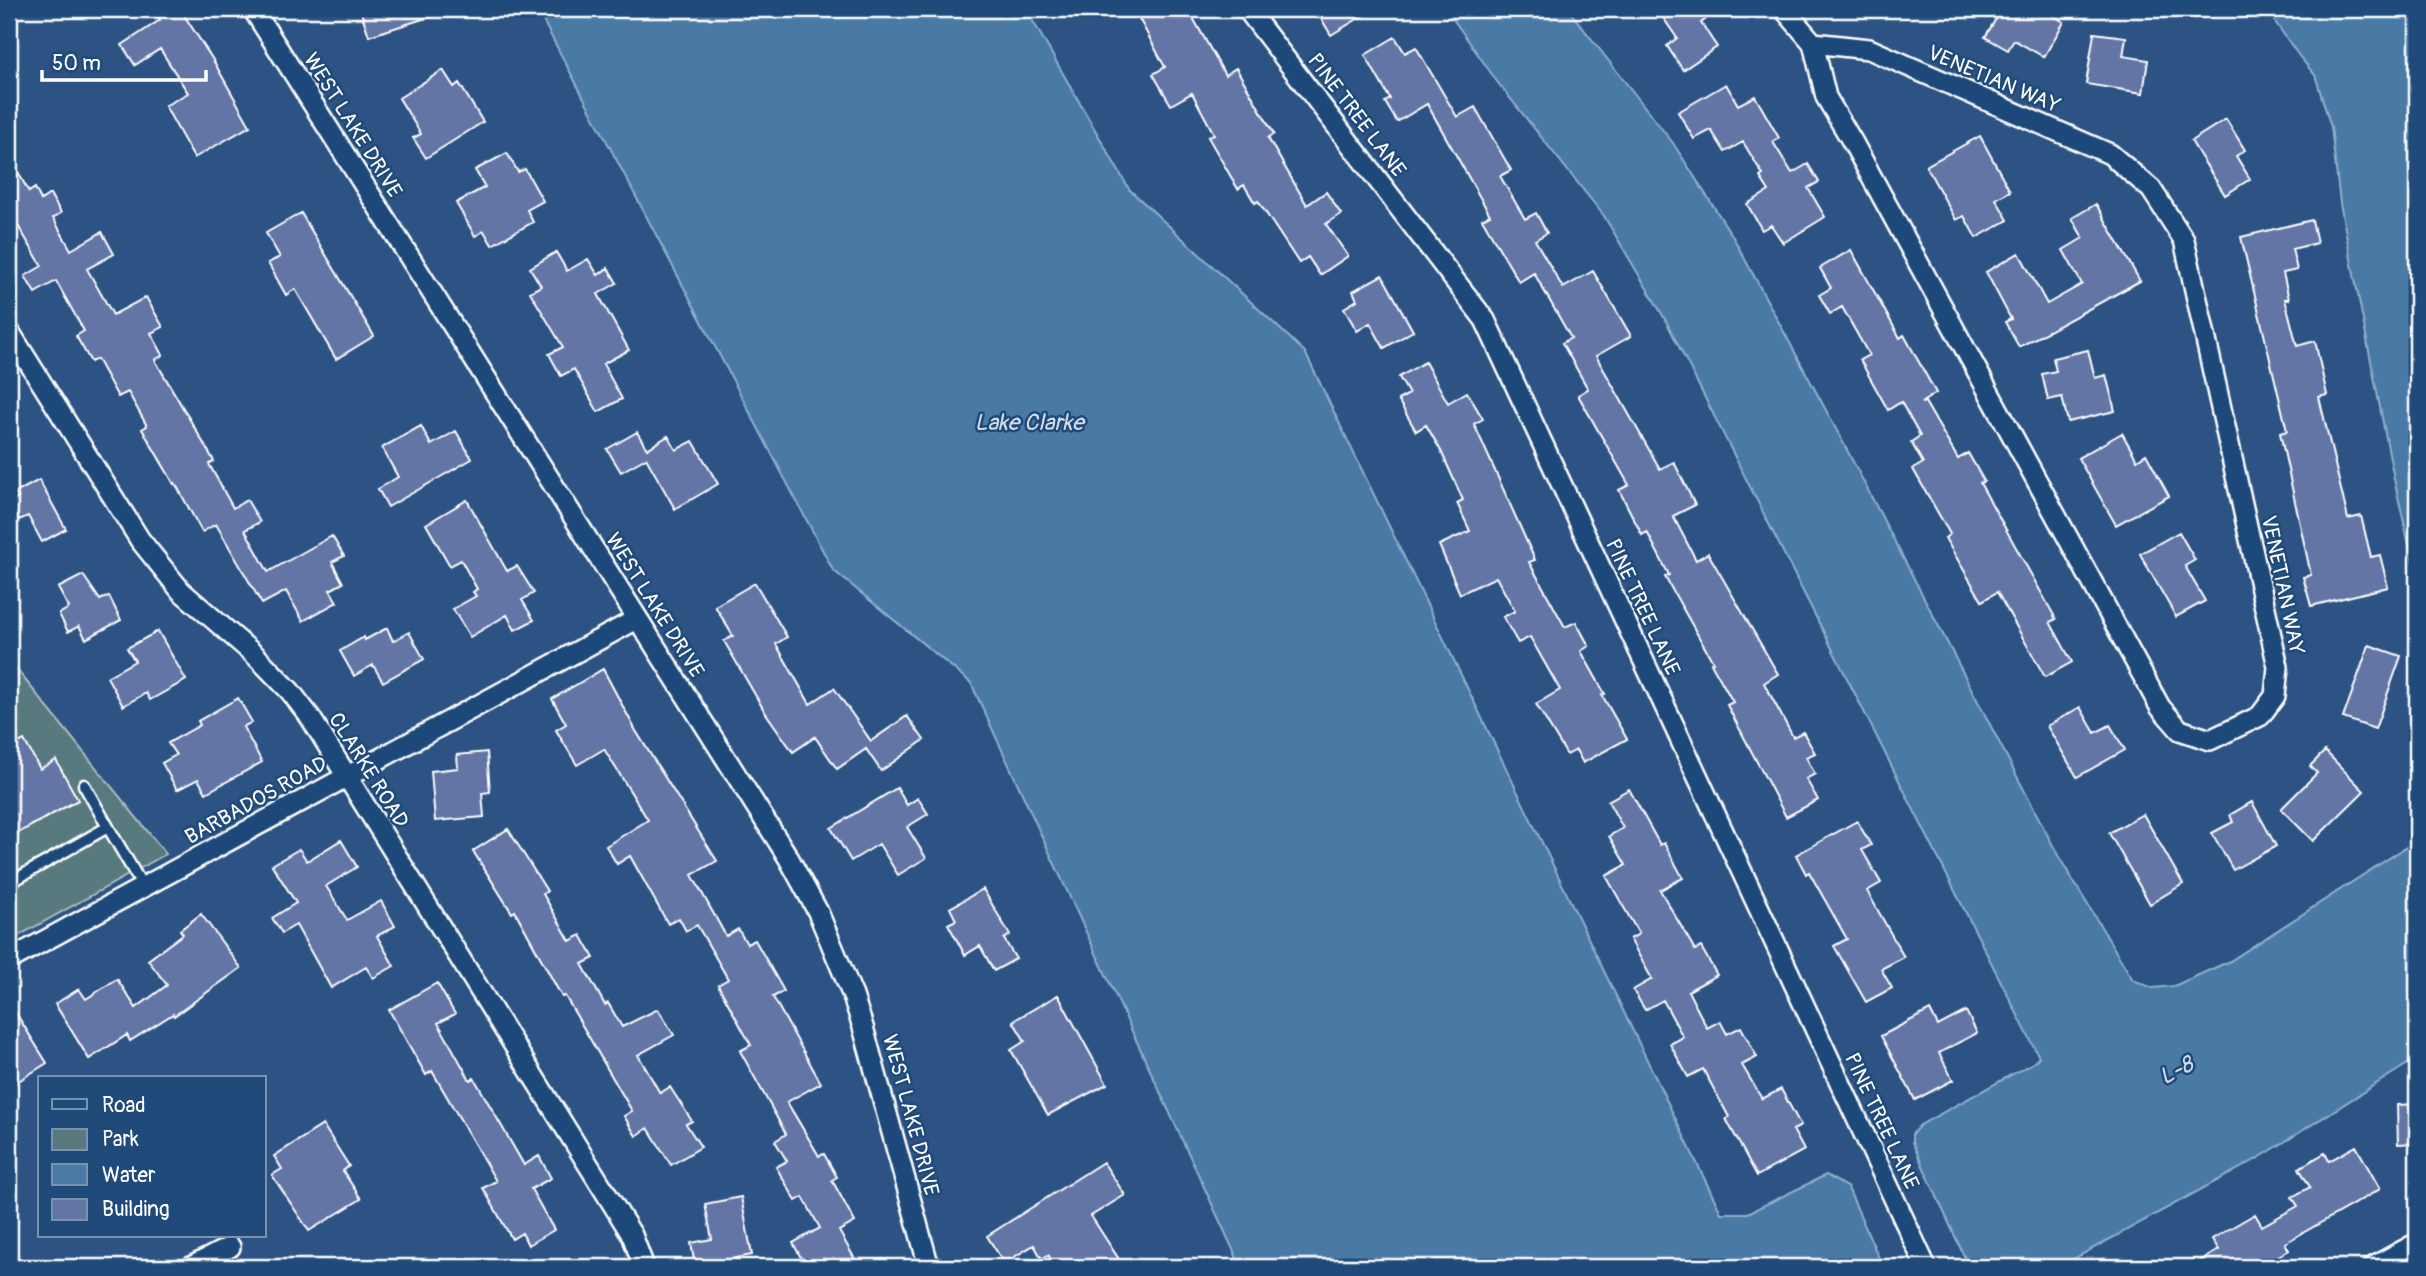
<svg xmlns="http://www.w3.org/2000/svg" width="2426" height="1276" viewBox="0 0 2426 1276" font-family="Pangolin,sans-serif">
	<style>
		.green { fill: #587a7f; stroke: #acbcbf; stroke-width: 2 }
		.water { fill: #4a7aa6; stroke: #92afca; stroke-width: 2 }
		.building { fill: #6275a5; stroke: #fff; stroke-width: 2 }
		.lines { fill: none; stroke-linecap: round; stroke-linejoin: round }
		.lane-casing { stroke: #fff; stroke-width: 15 }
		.street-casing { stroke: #fff; stroke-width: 24 }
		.lane { stroke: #1f4a7a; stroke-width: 10 }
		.street { stroke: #1f4a7a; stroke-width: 19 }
		.labels { text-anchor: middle; stroke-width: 5; stroke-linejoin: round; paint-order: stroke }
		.street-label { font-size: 21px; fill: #fff; stroke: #1f4a7a }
		.water-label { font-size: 23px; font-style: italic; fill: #d2dee9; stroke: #1f4a7a }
	</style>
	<rect width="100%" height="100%" fill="#2c5383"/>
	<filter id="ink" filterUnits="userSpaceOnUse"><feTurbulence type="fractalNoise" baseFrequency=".0143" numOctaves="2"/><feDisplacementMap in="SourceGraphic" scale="14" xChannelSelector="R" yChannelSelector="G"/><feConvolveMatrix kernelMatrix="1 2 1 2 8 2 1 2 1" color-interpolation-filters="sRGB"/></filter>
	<g filter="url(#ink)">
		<!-- green -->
		<path class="green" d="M9,660L166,854L9,941Z"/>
		<!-- water -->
		<path class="water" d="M539,9H1026L1129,189L1305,352L1721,1213H1748L1826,1175L1848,1188L1883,1267H1241L971,683L833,570L539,13Z
			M1446,9H1568L1673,143L1733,237L1835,427L2059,857L2133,980L2153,988L2174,986L2230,961L2417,840V1058L2259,1158L2059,1267H1969L1912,1142V1134L1920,1125L2033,1063L2039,1057L1665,319L1604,216L1498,83Z
			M2266,9H2417V580L2394,479L2340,203L2331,127L2315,75L2299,56Z"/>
		<!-- building -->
		<path class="building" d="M153,9H180L213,60L250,126L194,158L165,106L188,93L160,49L135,65L122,45L160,20Z
			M360,9H442V13L369,36Z
			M1134,9H1188L1225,75L1236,68L1274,134L1268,138L1307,205L1326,192L1341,214L1326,224L1348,256L1320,275L1308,257L1299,263L1258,201L1255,203L1244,185L1238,189L1208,137L1214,134L1192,93L1171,105L1153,74L1165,67Z
			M1328,9H1374L1331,35L1319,15Z
			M1679,9H1699L1706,19L1701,23L1717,47L1683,70L1667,46L1677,38L1664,19Z
			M2002,9H2041L2064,22L2044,57L2014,40L2008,50L1985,37Z
			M2094,33L2126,37L2123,56L2148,60L2143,93L2086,84Z
			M1395,37L1405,53L1416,47L1457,117L1475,107L1511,170L1500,176L1525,219L1536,213L1547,233L1535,240L1563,288L1593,271L1631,336L1596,356L1660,469L1674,462L1695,505L1673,516L1696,560L1708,553L1778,674L1764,683L1793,737L1803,732L1815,753L1806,757L1815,774L1806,779L1818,800L1786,817L1727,705L1733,702L1711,663L1713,662L1665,577L1669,575L1647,532L1642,535L1619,490L1629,485L1578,395L1588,389L1562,343L1571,338L1534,273L1519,282L1482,219L1490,215L1427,104L1397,122L1385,102L1390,99L1365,55Z
			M443,70L454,87L459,83L483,122L426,158L413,138L421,134L399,98Z
			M1726,84L1738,105L1755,96L1779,138L1773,142L1792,173L1808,164L1819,182L1808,188L1825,217L1783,243L1771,225L1762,230L1747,204L1769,191L1760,177L1763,175L1743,142L1725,152L1711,130L1694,139L1678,112Z
			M2226,119L2245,150L2236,156L2250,179L2225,195L2191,141Z
			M1980,136L2010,191L1996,199L2008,220L1976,238L1964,216L1956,220L1926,166Z
			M507,153L518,172L525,169L543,201L527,210L533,222L492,245L484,231L475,236L456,203L485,187L475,170Z
			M9,156L29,192L35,188L41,200L50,194L61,213L53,218L71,250L102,232L114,254L87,269L113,315L146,297L163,327L151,333L163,355L155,360L214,461L209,464L233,508L247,500L260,522L245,530L268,572L332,536L344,556L332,562L343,583L330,590L337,602L303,621L286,591L262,604L216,524L202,532L175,483L174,484L142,429L147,426L128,392L118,397L97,359L91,362L76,336L84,331L56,281L35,293L25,276L42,266L14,219L9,223Z
			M2096,204L2140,281L2019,347L2005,322L2011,319L1986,272L2019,253L2047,304L2082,284L2063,250L2083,238L2072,218Z
			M301,213L374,336L336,359L295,289L286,295L268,263L280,257L266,233Z
			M2312,220L2317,243L2292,249L2297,270L2283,273L2289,299H2285L2297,346L2315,341L2327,395L2319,397L2348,519L2361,516L2371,557L2380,555L2388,587L2311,606L2303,577L2311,575L2280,433L2287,431L2241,237Z
			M1851,250L1900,338L1904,335L1936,393L1921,403L1925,402L1958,459L1968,453L1984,481L1980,483L2056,619L2050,622L2072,662L2045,677L1997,592L1982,601L1945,538L1950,534L1913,469L1923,463L1911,442L1920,436L1901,402L1888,410L1860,360L1869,355L1842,307L1830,314L1819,295L1831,288L1820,268Z
			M556,252L567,271L588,259L598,275L608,268L617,283L598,294L629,350L603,364L622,399L598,412L574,369L561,376L549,354L563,347L530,292L541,286L530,268Z
			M1382,275L1413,331L1384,348L1370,323L1357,331L1344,308L1357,300L1353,291Z
			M2088,350L2095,378L2106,375L2115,411L2068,422L2062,397L2048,400L2042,374L2056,371L2053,358Z
			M1425,362L1448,403L1467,392L1483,419L1474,424L1535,560L1529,562L1565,627L1576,622L1589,646L1581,651L1605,694L1602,695L1627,739L1583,763L1576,750L1567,755L1536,704L1560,690L1530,637L1518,643L1503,617L1515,611L1496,577L1460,594L1439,545L1470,531L1457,503L1463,500L1441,451L1426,425L1416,431L1398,400L1409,394L1399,377Z
			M421,426L431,445L456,431L472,459L388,507L378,489L398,477L382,448Z
			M637,432L647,449L668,436L676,450L693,441L718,484L675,509L646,458L621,472L607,449Z
			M2122,433L2137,460L2146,454L2169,496L2116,525L2078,458Z
			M39,480L66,529L42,542L28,516L19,520L9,502L18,498L15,493Z
			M467,500L507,571L517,566L534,593L522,600L534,620L515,630L507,615L470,637L453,609L476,596L473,592L477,589L461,560L450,566L426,524Z
			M2179,532L2195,560L2185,566L2205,601L2176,617L2140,554Z
			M83,575L100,600L109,596L121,620L86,639L79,626L68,632L59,614L69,608L58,588Z
			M755,583L787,637L776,644L810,704L834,688L871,741L907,716L924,740L881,771L866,749L837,769L815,737L793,752L765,712L724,641L733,636L715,606Z
			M387,628L393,641L409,632L424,659L383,682L373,665L354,676L340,651L364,637L365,640Z
			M158,631L186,680L150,700L146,693L123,706L107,677L135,661L127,648Z
			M2369,645L2401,656L2375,729L2343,718Z
			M603,669L636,731L717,861L692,875L726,936L738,929L747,944L755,940L784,991L773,997L821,1083L787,1102L819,1156L824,1154L837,1177L832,1180L855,1222L839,1231L856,1261L845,1267H806L793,1243L820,1228L803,1197L796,1201L776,1167L787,1161L775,1141L786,1134L740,1051L751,1045L718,985L728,979L697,925L686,931L679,918L668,924L630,856L617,864L606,846L648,820L604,749L577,765L556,730L566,724L552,699Z
			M238,698L252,722L243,727L262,762L206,793L198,779L177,790L162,763L176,755L168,743L200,725L198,721Z
			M2080,707L2095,733L2110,725L2125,750L2077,777L2047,726Z
			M24,740L40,769L56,760L78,800L9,838V748Z
			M2325,751L2364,791L2313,841L2281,809L2317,773L2310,766Z
			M487,752L490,792L482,793L484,817L435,821L431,771L458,768L457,755Z
			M897,788L907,805L918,798L928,814L907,827L926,858L898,875L879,844L851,861L831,828Z
			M1629,789L1660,845L1664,843L1683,878L1660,890L1695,950L1701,947L1717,975L1688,991L1707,1028L1720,1021L1727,1034L1741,1027L1757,1057L1742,1065L1762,1099L1781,1089L1801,1126L1793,1130L1804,1150L1757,1176L1726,1119L1729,1117L1703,1069L1688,1077L1670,1044L1683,1037L1663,1000L1645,1010L1633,990L1652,979L1630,939L1639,934L1606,876L1626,865L1609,836L1623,828L1608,801Z
			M2252,802L2276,846L2233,870L2212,833L2233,822L2230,815Z
			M2143,814L2183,884L2150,904L2109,833Z
			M1857,821L1871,845L1862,850L1881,883L1867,891L1904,957L1881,969L1892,988L1866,1002L1834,946L1847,939L1809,872L1806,874L1796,855Z
			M508,829L547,891L543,894L570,941L581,935L594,958L582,964L605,1005L608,1003L622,1027L658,1009L674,1035L638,1055L660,1093L670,1087L692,1121L686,1124L701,1147L671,1165L648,1128L636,1136L624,1116L632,1111L565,996L562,997L515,911L512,913L473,851Z
			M341,840L357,867L326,886L347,920L381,901L395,926L377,936L394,966L373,978L366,967L331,988L296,925L282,933L272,918L296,903L272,865L299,849L307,861Z
			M983,889L1010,935L1004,939L1016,959L994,971L980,946L965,955L948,924L956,920L950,908Z
			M201,914L241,968L174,1016L173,1014L130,1041L127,1035L89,1059L55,1004L79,989L86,999L117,979L136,1008L167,985L148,960L183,934L180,930Z
			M437,983L455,1014L438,1023L470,1080L474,1078L524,1165L539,1156L551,1178L531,1189L554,1230L528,1245L522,1233L512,1239L483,1188L496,1181L432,1071L426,1075L389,1010Z
			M1058,995L1107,1084L1048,1115L1011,1050L1025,1041L1013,1021Z
			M9,1002L47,1063L9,1087Z
			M1930,1010L1938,1026L1966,1011L1977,1033L1939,1053L1953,1080L1915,1100L1881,1036Z
			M2417,1104V1143L2398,1144L2397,1105Z
			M323,1125L349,1166L343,1171L361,1199L309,1231L272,1175L282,1169L274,1156Z
			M2356,1146L2380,1189L2285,1243L2289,1250L2259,1267H2189L2219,1250L2212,1239L2255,1214L2262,1226L2298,1206L2292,1197L2310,1187L2299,1168L2325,1153L2329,1161Z
			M1103,1162L1125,1195L1091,1216L1124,1267H1056L1048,1255L1042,1259L1034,1245L1004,1263L987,1236Z
			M741,1197L752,1255L695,1266L691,1243L712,1239L705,1204Z"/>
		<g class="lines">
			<defs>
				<path id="lane" d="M108,827L143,887
					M9,883L108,827L84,785
					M9,942L17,956"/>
				<path id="street" d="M253,9L788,857L818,912L853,996L863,1027L929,1267
					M1247,9L1485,320L1926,1267
					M1784,9L1813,43
					M1813,43L1869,49L2110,154L2151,189L2184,240L2278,667L2275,696L2260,716L2210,740L2180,730L2160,707L1852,141L1826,97Z
					M9,331L140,540L181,591L256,656L290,691L310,717L632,1235L644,1267
					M9,960L637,619
					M191,1267L230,1247
					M2373,1267L2417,1243"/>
			</defs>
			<!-- lane casing -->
			<use href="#lane" class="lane-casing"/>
			<!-- street casing -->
			<use href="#street" class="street-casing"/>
			<!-- lane -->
			<use href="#lane" class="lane"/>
			<!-- street -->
			<use href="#street" class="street"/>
		</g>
	</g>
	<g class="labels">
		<!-- street labels -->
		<g class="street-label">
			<text transform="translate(1994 79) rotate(23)" y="7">VENETIAN WAY</text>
			<text transform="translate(1357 115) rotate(53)" y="7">PINE TREE LANE</text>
			<text transform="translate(353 125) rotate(58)" y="7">WEST LAKE DRIVE</text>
			<text transform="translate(2283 585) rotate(78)" y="7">VENETIAN WAY</text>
			<text transform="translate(655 605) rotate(58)" y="7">WEST LAKE DRIVE</text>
			<text transform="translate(1643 607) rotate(65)" y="7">PINE TREE LANE</text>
			<text transform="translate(369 770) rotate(58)" y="7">CLARKE ROAD</text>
			<text transform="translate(256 800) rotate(-29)" y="7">BARBADOS ROAD</text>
			<text transform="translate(911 1115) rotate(75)" y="7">WEST LAKE DRIVE</text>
			<text transform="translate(1882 1121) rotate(65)" y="7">PINE TREE LANE</text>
		</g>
		<!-- water labels -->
		<g class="water-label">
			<text x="1029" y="430">Lake Clarke</text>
			<text transform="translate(2176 1070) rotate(-27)" y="8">L-8</text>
		</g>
	</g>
	<!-- margin -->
	<rect width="2426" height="1276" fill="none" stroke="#1f4a7a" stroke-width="35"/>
	<rect x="18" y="18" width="2391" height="1241" fill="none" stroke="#fff" stroke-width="2.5" filter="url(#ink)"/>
	<!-- legend -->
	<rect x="38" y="1076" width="228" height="161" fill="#1f4a7a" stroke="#7992af" stroke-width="2"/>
	<rect x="52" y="1099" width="35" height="10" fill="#1f4a7a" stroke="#7992af" stroke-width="2"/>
	<text x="102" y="1112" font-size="21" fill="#ffffff">Road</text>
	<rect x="52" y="1129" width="35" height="21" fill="#587a7f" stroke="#7992af" stroke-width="2"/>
	<text x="102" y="1146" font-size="21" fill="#ffffff">Park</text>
	<rect x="52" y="1164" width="35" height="21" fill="#4a7aa6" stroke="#7992af" stroke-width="2"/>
	<text x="102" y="1182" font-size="21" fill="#ffffff">Water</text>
	<rect x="52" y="1199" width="35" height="21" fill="#6275a5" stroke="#7992af" stroke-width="2"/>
	<text x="102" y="1216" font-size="21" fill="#ffffff">Building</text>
	<!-- scale -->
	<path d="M42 70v10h164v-10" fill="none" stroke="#ffffff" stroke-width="3.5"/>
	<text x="52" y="70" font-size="21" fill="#ffffff" stroke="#1f4a7a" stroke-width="5" paint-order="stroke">50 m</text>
</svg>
